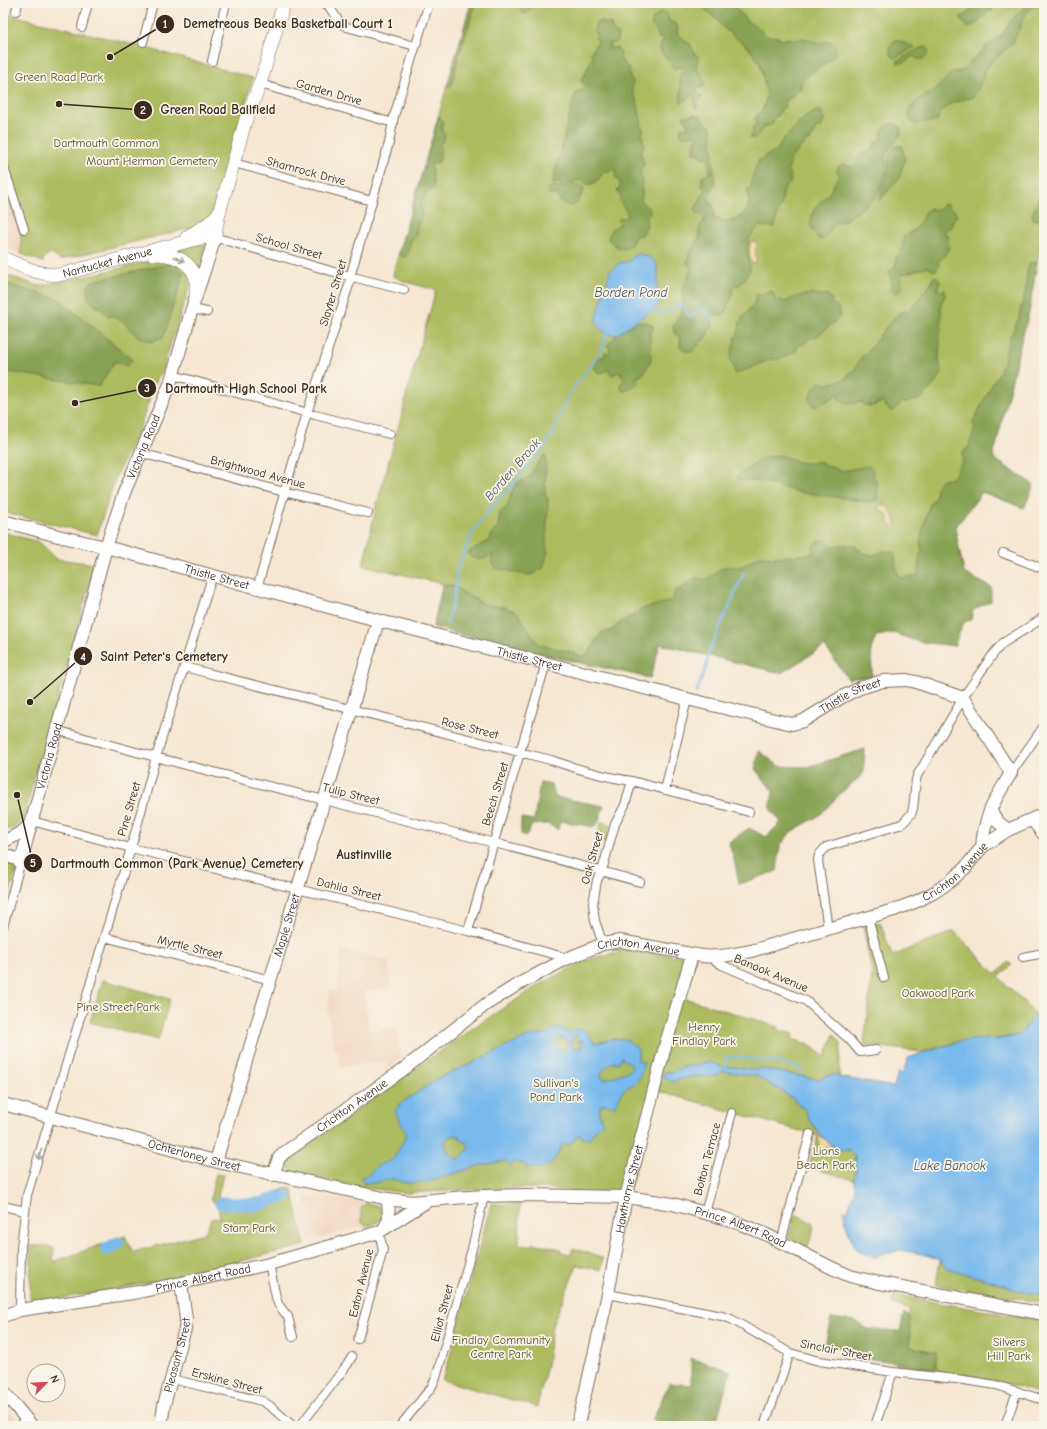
<svg xmlns="http://www.w3.org/2000/svg" width="1047" height="1429" viewBox="0 0 1047 1429" font-family="'Comic Neue',sans-serif">
	<style>
		.built { fill: #f1d5bd }
		.green { fill: #acbb5e; stroke: #74723e }
		.forest { fill: #89a355; stroke: #62663a }
		.sand { fill: #eeda9e; stroke: #94825e }
		.water { fill: #78b9ed; stroke: #5a7286; fill-rule: evenodd }
		.lines { fill: none; stroke-linecap: round; stroke-linejoin: round }
		.stream { stroke: #78b9ed; stroke-width: 2 }
		.river { stroke: #78b9ed; stroke-width: 13 }
		.street-casing { stroke: #7c6c5d; stroke-width: 10 }
		.secondary-casing { stroke: #7c6c5d; stroke-width: 14 }
		.primary-casing { stroke: #7c6c5d; stroke-width: 14 }
		.street { stroke: #fff; stroke-width: 8 }
		.secondary { stroke: #fff; stroke-width: 12 }
		.primary { stroke: #fff; stroke-width: 13 }
		.oneway { stroke: #a79f9a }
		.labels { text-anchor: middle; stroke-width: 3.5; stroke-linejoin: round; paint-order: stroke }
		.park-label { font-size: 12px; fill: #5d5631; stroke: #f7f3e8 }
		.street-label { font-size: 12px; fill: #3b2a1e; stroke: #f7f3e8 }
		.water-label { font-size: 13px; font-style: italic; fill: #4d555c; stroke: #f7f3e8 }
		.neighbourhood-label { font-size: 13px; font-weight: bold; fill: #3b2a1e; stroke: #f7f3e8 }
		.leader { fill: none; stroke: #3b2a1e; stroke-width: 1.5 }
		.callout-dot { fill: #3b2a1e; stroke: #f7f3e8; stroke-width: 1.5 }
		.mark-label { font-size: 12px; text-anchor: middle; font-weight: bold; fill: #fff }
		.callout-label { font-size: 13px; text-anchor: middle; font-weight: bold; fill: #3b2a1e; stroke: #f7f3e8; stroke-width: 3.5; stroke-linejoin: round; paint-order: stroke }
	</style>
	<rect width="100%" height="100%" fill="#f7f3e8"/>
	<filter id="ink" filterUnits="userSpaceOnUse"><feTurbulence type="fractalNoise" baseFrequency=".025" numOctaves="2"/><feDisplacementMap in="SourceGraphic" scale="8" xChannelSelector="R" yChannelSelector="G"/><feConvolveMatrix kernelMatrix="1 2 1 2 8 2 1 2 1" color-interpolation-filters="sRGB"/></filter>
	<filter id="wash" filterUnits="userSpaceOnUse"><feTurbulence type="fractalNoise" baseFrequency=".012" numOctaves="4" result="noise"/><feDisplacementMap in="SourceGraphic" scale="16" xChannelSelector="R" yChannelSelector="G"/><feGaussianBlur stdDeviation="0.9" result="paint"/><feColorMatrix in="noise" values="0 0 0 0 0 0 0 0 0 0 0 0 0 0 0 0 0 1.4 0 .05"/><feComposite in="paint" operator="in"/></filter>
	<g filter="url(#wash)">
		<rect width="100%" height="100%" fill="#f6e7d3"/>
		<!-- built -->
		<path class="built" d="M3,180L21,236V254L3,246Z
			M341,949L388,960L392,988L364,992L369,1031L397,1027L401,1058L388,1069L386,1062L340,1067L338,1051L334,1049L328,1014L330,990H337Z
			M306,1196H327L367,1203L361,1208L362,1223L368,1226L308,1241L299,1207L304,1205Z
			M3,1402L22,1426H3Z"/>
		<!-- green -->
		<path class="green" d="M471,3H1044V222L1029,312L1021,341L993,458L1034,485L1024,508L982,492L955,528L964,573L920,642L893,633L876,636L871,649L872,676L848,679L825,646L781,673L660,644L650,678L509,647L433,627L443,584L363,565L376,507L404,407L406,396L436,290L406,282L393,276L394,270Z
			M3,13L139,46L253,78L213,215L195,227L60,260L50,253L44,258L43,262L21,254V236L3,180Z
			M206,243L200,265L196,272L173,251Z
			M163,258L178,262L192,279L161,374L156,380L140,427L116,476L97,535L3,512V274L39,286L83,277Z
			M3,532L35,541H38L57,559L95,564L48,733L36,770L24,820L14,828L3,830Z
			M601,822L611,825L606,843L597,840Z
			M3,863L17,867L3,918Z
			M880,922L892,956L954,931L996,974L1008,962L1012,965L999,977L1037,1015L1027,1024L1024,1030L1019,1035L995,1039V1040L961,1041L922,1052L864,1045L872,973L863,925Z
			M632,949L648,953L696,957L684,998L779,1027L778,1030L794,1034L792,1039L808,1044L825,1057L834,1034L841,1043L839,1077L836,1075H827L820,1079L809,1078L766,1069L754,1071L735,1067H723L710,1062L683,1067L673,1072H665L663,1078L670,1080L672,1082C678,1080 685,1078 692,1077C702,1076 715,1079 723,1071L756,1076L791,1097L806,1111L810,1121L823,1137L837,1149L849,1150L854,1155L856,1170L854,1180L809,1167L818,1136L658,1091L627,1197L546,1188L479,1189L407,1193L357,1187L338,1182L291,1173L288,1164L290,1157L476,1026L537,986L580,963L603,955Z
			M103,980L170,999L158,1040L90,1022Z
			M216,1174L223,1175L217,1200L261,1198L286,1188L292,1189L305,1245C216,1267 126,1292 35,1301L31,1299L30,1296L31,1246H48L54,1249L53,1261H56L125,1236L133,1252L205,1233L211,1219L220,1217L218,1207L210,1199Z
			M367,1203L378,1206C388,1217 379,1223 368,1226L362,1223L361,1208Z
			M491,1204H520L519,1245L532,1246V1243L561,1249V1252L571,1254L573,1248L603,1258L601,1270L577,1265L552,1326L547,1365L537,1407L442,1380L448,1363Z
			M795,1214L813,1223C815,1232 810,1242 806,1249L788,1237Z
			M940,1260L946,1268L1005,1285L1015,1290L1044,1295V1303L936,1285Z
			M894,1295L1044,1321V1395L999,1381L978,1377L895,1365L910,1310L892,1304Z"/>
		<!-- forest -->
		<path class="forest" d="M471,3H476L459,55L451,86L447,87Z
			M523,3H536L526,14H523L520,9Z
			M699,3H731L749,23L755,25L767,36L778,37L782,40L789,38L795,40L804,38L817,43L830,41L835,46L837,53L830,60L804,78L801,81V88L794,93C793,98 789,98 785,101V107L781,109L778,116L774,118L773,124L764,127L755,138H751L750,137L753,132V127L756,124L755,119L757,115L762,112L767,95L760,63L748,47L725,29Z
			M975,3H1008C1002,5 995,4 992,11H988C984,17 976,27 967,27L963,22L961,17L969,13Z
			M1023,3H1044V5C1024,2 1021,30 1013,42C1007,51 996,55 990,64C982,74 981,87 973,97C962,101 948,101 941,112C939,115 939,118 937,121L922,122L915,125C895,108 928,95 938,87C944,82 948,75 954,71L957,72L964,70L971,61L984,50L985,47L1001,36L1012,19L1025,8Z
			M660,12L667,13L669,21L677,25L678,28L677,33L685,41L690,44L696,56H698L699,61L696,64C696,72 705,74 705,86L701,88H697V92L702,97L699,101L696,102L697,105H698L696,109L695,107L694,94C688,96 687,102 681,103L680,77L682,68V66L674,69L670,62L661,52L660,46L664,40L659,38L657,31L651,25L654,18Z
			M601,21L606,24L610,23L611,24L612,30L618,35L617,42L609,44V48H617L621,54L620,58L626,66L629,68L630,77L633,82L632,91L637,101L643,130L642,134L644,145L641,153L644,165L640,170L643,182L641,187L642,194L641,200L644,205L649,208L650,213L646,217L647,227C643,230 644,235 640,236L638,235L635,236L632,244L626,248L622,249L617,247L608,239L612,229L621,223L618,220L620,218H624L627,216V212L620,201L621,196L617,190L621,185L614,174L616,172L615,169L604,172L596,182L589,185L581,180L572,182V184L583,187L584,190L580,198L578,199V201C573,211 558,204 557,194H556L551,196L548,192V188L552,186L562,188L561,184L559,183L553,184V181L573,101L576,93L586,87L585,85L582,83L581,78L584,76L593,56L591,53L595,45L598,44L599,41L595,38L598,35L595,34L594,31L596,23Z
			M895,40C902,40 907,46 915,47L895,58L891,55L889,47Z
			M927,47L929,53L924,59H917L913,56L905,62L898,63L897,61L920,48Z
			M818,110L822,112V116L824,120L821,128H816L811,140L806,141L804,145L800,146L799,150L790,159V165L787,169L790,175L791,182L784,188L781,207L779,208L775,227L759,226C748,237 746,244 749,260C749,263 751,267 750,270C750,272 742,282 740,285H735L733,288L731,301L727,304L728,309L722,316L715,313C712,317 711,323 713,327L709,329L707,338C701,340 697,348 691,352L685,351L680,347V338L674,333L673,326L683,310L682,287L685,283L691,269L687,264L689,255L692,249L702,233L700,234L698,233L701,224L705,220L704,216L700,214H696C694,208 696,207 699,202C702,196 700,196 706,191L702,186V177L710,173L709,160L706,157L702,158L700,153L697,154L694,152L696,138L699,137V134L683,137L681,134V127L686,128L688,124L683,116H688L694,114L701,116L702,120L711,127L715,183L708,197L714,209V219C719,218 724,222 730,221C734,221 738,218 741,216C751,209 750,202 747,191L751,186L753,174L759,160L778,149L783,139L804,118Z
			M439,116L443,122C441,128 441,130 445,136L443,141L440,144V160L437,163L431,164L434,186L431,191L427,193L421,205L422,216L417,226L416,236L411,240C410,247 410,252 405,257L398,254Z
			M895,123L900,127L901,134L887,152L885,158L887,168L882,185L876,197L857,212L845,220L834,224L824,239H818L810,224C814,205 815,208 827,195C833,190 834,181 839,176L837,169L843,164L852,167L856,163L860,154L872,151C872,146 878,140 882,139C879,130 887,124 895,123Z
			M896,146H902L905,159L899,178L879,201L889,168C887,158 890,153 896,146Z
			M1044,181V217L1043,220H1034L1032,215Z
			M945,204H947L951,210H954L956,213L957,216L952,222L951,227L945,230V234L947,235L948,243L950,247L949,250L938,262L939,266L935,271L927,267L903,274L901,276L902,288L898,292L894,293C889,287 893,280 889,273V271L895,267L896,258C903,254 903,244 904,237L917,228L926,211L928,209L937,210Z
			M1037,262L1029,312L1021,341L993,458L1034,485L1024,508L982,492L955,528L964,573L991,587V601L973,610L971,620L964,622L954,646L920,642L893,633L876,636L871,649L872,676L848,679L825,646L781,673L660,644L650,678L509,647L433,627L443,584L455,586L467,595L486,605L505,607L518,613L538,644L571,652L583,657L588,654L602,632H607L612,630L622,621L632,616L642,609L671,601L676,590L682,588L695,577L705,580C717,575 721,562 737,568L745,565L759,556L779,557L812,554C812,540 825,535 833,547L845,544L854,545L863,553L872,555L877,554L883,551L894,552L897,572L900,578L918,576C919,566 918,558 922,550L920,544L921,538L926,517L930,504L935,497L936,488L941,480L953,478L963,460L962,453L969,447L972,436L975,429L973,422L996,377C1001,372 999,368 1005,362V356L1010,337L1018,320L1026,290L1027,271L1030,263Z
			M174,263L184,273L163,338L156,339L152,342L137,336L126,324L113,316L109,317L101,308L96,306L88,299V286L92,281Z
			M936,276L940,282L937,290L940,291L945,290V297L941,302V332L939,335L940,343L939,362L942,371L938,380L920,400L901,403L893,412L885,406L883,402L869,407V404L864,406L862,402C853,403 847,405 839,400L838,394L818,406H812L809,399C812,392 814,385 821,382L826,384L843,380L856,368L861,357L869,350L886,327L898,314L904,311L908,312L931,284L933,278Z
			M3,283L58,299L132,359L127,366L115,361L99,386L3,371Z
			M770,291L773,292L776,302L780,299L785,302C793,297 802,295 812,294C817,293 822,296 827,294L832,299L831,304C838,305 840,310 840,316C833,325 823,331 814,338L812,337L802,345L800,343L798,345L797,350L781,359H770L758,365L735,374L733,365L730,360L735,338L739,331L740,321L755,302L756,295L764,293L768,294Z
			M636,322H647L652,325L653,329L650,334L651,360L643,374L639,376V377H635V379L638,381V383L631,389L622,391L620,384L625,380L622,378V373L618,372L612,375L608,369L602,373H598L594,366L598,357H604L605,352L610,354V349L607,345L615,337L617,334Z
			M546,455L545,494L548,500L546,545L548,552L543,568L533,574L527,575L496,568L491,562L493,555H491C484,561 473,561 468,554L469,552L490,540L492,533L498,527L500,513L507,506L515,485L520,481L525,480L528,478L543,456Z
			M780,455C791,459 806,467 817,461L827,466L842,471L869,466L873,470V475L878,484L877,500L871,502L807,493H802L762,482L739,480L737,476L763,458Z
			M865,749L863,774L840,794L820,815L791,832L780,846L777,871L739,884L735,864L729,842L749,828L766,837L781,822L770,809L773,791L755,769L759,751L779,766L807,767Z
			M540,783L551,784L555,797L604,806L598,823L594,827L560,821L558,830L548,824L532,825L526,836L521,834V818L534,820Z
			M904,1313L910,1317V1347L936,1352V1370L896,1362L859,1358L857,1350L825,1345L831,1318L855,1321L868,1329L900,1331Z
			M691,1358L731,1371L716,1422L700,1424L699,1426H659L653,1419L669,1383L691,1385Z"/>
		<!-- sand -->
		<path class="sand" d="M754,241L757,243L755,253L756,263L753,264C748,259 749,249 751,242Z
			M883,504C890,508 894,517 896,524L895,526L891,525L887,514L879,508V506Z
			M818,1136L826,1139L833,1145L820,1150Z"/>
		<!-- water -->
		<path class="water" d="M637,253L651,258L656,263L658,270L657,286L659,304L658,306L616,335C606,336 600,330 596,321L610,271L619,263L629,261Z
			M1044,1007V1295L1015,1290L1005,1285L946,1268L940,1260L927,1255L900,1250L874,1257L857,1251L848,1231L843,1210L847,1212L855,1189L854,1180L856,1170L855,1156L849,1150L837,1149L821,1136L810,1121L805,1110L791,1097L756,1076L723,1071L718,1075L708,1077L700,1076L690,1077L672,1082L670,1080L663,1079L665,1072H673L680,1068L709,1062L723,1067H735L758,1070L759,1068L766,1069L809,1078L820,1079L832,1074L839,1077L894,1087L898,1072L899,1073L903,1074L908,1058L961,1041L988,1039L994,1040L1019,1035L1024,1030L1027,1024Z
			M562,1028L568,1033L578,1029L585,1030L595,1043C602,1042 607,1040 614,1039C622,1037 635,1042 638,1051C638,1054 638,1058 638,1061L644,1062L640,1077L635,1083L623,1090L615,1106L611,1105L602,1104C598,1110 599,1117 603,1122L589,1138H582L581,1135H577L574,1141L567,1145L562,1144C560,1151 553,1164 546,1167C541,1169 535,1168 530,1167L527,1169L525,1164H523L513,1162L511,1166L507,1161L481,1165L428,1182L406,1183L393,1179L384,1180L376,1183H363L361,1177L367,1176L379,1165L392,1160L395,1157L407,1134L395,1112L399,1105L437,1079L530,1036L551,1033V1029ZM576,1034L579,1038L578,1040V1042L582,1040V1045L581,1048H574L571,1045V1039ZM559,1036L561,1037L559,1042L563,1037L567,1041L568,1047L561,1051L557,1048L555,1042L556,1039ZM622,1057L623,1060L628,1062L632,1065L631,1070L607,1079L602,1078L601,1073L607,1066L615,1061V1063L619,1062ZM456,1135L459,1136L462,1141L466,1142L469,1147L468,1150L458,1160C447,1154 436,1139 456,1135Z"/>
		<g class="lines">
			<!-- stream -->
			<path class="stream" d="M651,311L661,313L682,305C686,308 685,312 689,316L694,315L698,309H703L714,319
				M447,623L454,599L457,570L471,536L486,513L510,488L552,436L569,394L601,352L607,334
				M696,693L707,665L708,654L744,573
				M726,1067V1058L737,1057L747,1059L772,1061L801,1068L800,1075"/>
			<!-- river -->
			<path class="river" d="M221,1203L256,1205L285,1196
				M107,1249L118,1243"/>
		</g>
	</g>
	<g filter="url(#ink)">
		<g class="lines">
			<defs>
				<path id="street" d="M321,3L328,5L340,23L347,27L415,46
					M16,11L18,3
					M82,27L88,3
					M143,42L153,3
					M212,61L226,3
					M260,84L393,123
					M234,163L372,201
					M3,165L24,229
					M214,239H221L341,274L404,290
					M192,309L207,312
					M173,375L315,415L390,434
					M141,453L284,492L368,513
					M1003,553L1044,569
					M257,589L307,413L349,285L352,270L389,143L394,116L429,3
					M184,667L551,760C577,769 604,777 632,781L749,812
					M56,730C250,785 446,827 640,882
					M1011,773L1044,726
					M665,790L687,699
					M1030,820L1044,838
					M32,821L131,848L468,931L560,956L566,959
					M868,917L884,978
					M3,927L21,861
					M828,929L818,860L819,855L826,847L899,825L903,823L911,814L913,809L916,780L917,776L966,693L994,653L1003,643L1040,620L1044,616
					M468,931L546,663
					M104,937L271,980
					M603,944L595,921L593,904L597,880L602,871L615,824L625,805L632,781
					M710,957L722,965L806,1001L850,1040L860,1052L876,1050
					M1023,957L1044,953
					M3,1206L25,1211
					M705,1213L732,1113
					M781,1242L810,1134
					M269,1264L276,1297L278,1304L288,1317L293,1337
					M608,1294L722,1316L731,1319L790,1353L819,1361L893,1372L964,1380L996,1385L1044,1400
					M20,1310L21,1247L27,1195L131,848L156,757L212,577
					M358,1339L383,1250L379,1232
					M172,1379L262,1401L270,1406L293,1426
					M300,1426L347,1365L352,1357
					M400,1426L431,1388L436,1378L472,1249L484,1196
					M764,1426L790,1353
					M875,1426L893,1372
					M1005,1426L1017,1391"/>
				<g id="secondary">
					<path id="s1" d="M3,521L58,536L106,547L384,622L687,699L792,724L803,721L842,697L860,688L883,681L907,680L916,682L963,698L1011,773C995,799 984,816 982,847"/>
					<path d="M990,810L998,822L1008,830"/>
					<path d="M3,842L22,832L31,824"/>
					<path id="s2" d="M3,854L21,861L106,547L124,493L170,384L196,295L211,250L214,239"/>
					<path id="s3" d="M3,1104L222,1163L388,1199L412,1202L453,1198L484,1196L526,1195L626,1197L673,1204L723,1218L740,1224L763,1233L832,1268L850,1276L875,1282L1044,1314"/>
					<path id="s4" d="M216,1161L378,621"/>
					<path id="s5" d="M273,1175L279,1158L284,1153L404,1069L485,1005L517,985L566,959L603,944L620,941L702,956C718,958 735,954 751,951L894,910L915,902L933,893L948,883L965,868L982,847L1008,830L1044,814"/>
					<path d="M385,1227L389,1219L388,1199"/>
					<path id="s6" d="M3,1316L20,1310L139,1292L269,1264L379,1232L426,1202"/>
					<path d="M3,1391L32,1426"/>
					<path id="s7" d="M161,1426L164,1405L185,1329L186,1319L181,1283"/>
					<path id="s8" d="M576,1426L579,1420L608,1294L626,1197L666,1043L692,955"/>
				</g>
				<g id="primary">
					<path d="M187,237L208,224L219,213"/>
					<path d="M153,254C170,254 188,258 195,276C197,281 196,289 196,295"/>
					<path id="s9" d="M3,258C21,266 39,275 59,275L204,237L214,239L219,213L246,119L260,84L284,3"/>
				</g>
			</defs>
			<!-- street casing -->
			<use href="#street" class="street-casing"/>
			<!-- secondary casing -->
			<use href="#secondary" class="secondary-casing"/>
			<!-- primary casing -->
			<use href="#primary" class="primary-casing"/>
			<!-- street -->
			<use href="#street" class="street"/>
			<!-- secondary -->
			<use href="#secondary" class="secondary"/>
			<!-- primary -->
			<use href="#primary" class="primary"/>
		</g>
		<!-- one-way arrows -->
		<defs><path id="oneway-shaft" d="M-6 0H5M1.5-3L5.5 0L1.5 3" fill="none" stroke-width="1.6" stroke-linecap="round" stroke-linejoin="round"/></defs>
		<g class="oneway">
			<use href="#oneway-shaft" transform="translate(179 259) rotate(25)"/>
			<use href="#oneway-shaft" transform="translate(40 1154) rotate(106)"/>
		</g>
	</g>
	<g class="labels">
		<!-- park labels -->
		<g class="park-label">
			<text x="59" y="81">Green Road Park</text>
			<text x="106" y="147">Dartmouth Common</text>
			<text x="152" y="165">Mount Hermon Cemetery</text>
			<text x="938" y="997">Oakwood Park</text>
			<text x="118" y="1011">Pine Street Park</text>
			<text x="704" y="1031">Henry<tspan x="704" dy="14">Findlay Park</tspan></text>
			<text x="556" y="1087">Sullivan's<tspan x="556" dy="14">Pond Park</tspan></text>
			<text x="826" y="1155">Lions<tspan x="826" dy="14">Beach Park</tspan></text>
			<text x="249" y="1232">Starr Park</text>
			<text x="501" y="1344">Findlay Community<tspan x="501" dy="14">Centre Park</tspan></text>
			<text x="1009" y="1346">Silvers<tspan x="1009" dy="14">Hill Park</tspan></text>
		</g>
		<!-- street labels -->
		<g class="street-label">
			<text transform="translate(329 92) rotate(16)" y="4">Garden Drive</text>
			<text transform="translate(306 171) rotate(15)" y="4">Shamrock Drive</text>
			<text transform="translate(289 246) rotate(16)" y="4">School Street</text>
			<text dy="4" stroke="none"><textPath href="#s9" startOffset="109">Nantucket Avenue</textPath></text>
			<text transform="translate(333 293) rotate(-73)" y="4">Slayter Street</text>
			<text dy="4" stroke="none"><textPath href="#s2" startOffset="452">Victoria Road</textPath></text>
			<text transform="translate(258 472) rotate(15)" y="4">Brightwood Avenue</text>
			<text dy="4" stroke="none"><textPath href="#s1" startOffset="221">Thistle Street</textPath></text>
			<text dy="4" stroke="none"><textPath href="#s1" startOffset="544">Thistle Street</textPath></text>
			<text dy="4" stroke="none"><textPath href="#s1" startOffset="880">Thistle Street</textPath></text>
			<text transform="translate(470 728) rotate(14)" y="4">Rose Street</text>
			<text dy="4" stroke="none"><textPath href="#s2" startOffset="128">Victoria Road</textPath></text>
			<text transform="translate(351 794) rotate(14)" y="4">Tulip Street</text>
			<text transform="translate(495 794) rotate(-73)" y="4">Beech Street</text>
			<text transform="translate(129 809) rotate(-74)" y="4">Pine Street</text>
			<text transform="translate(592 858) rotate(-74)" y="4">Oak Street</text>
			<text dy="4" stroke="none"><textPath href="#s5" startOffset="780">Crichton Avenue</textPath></text>
			<text transform="translate(349 889) rotate(14)" y="4">Dahlia Street</text>
			<text dy="4" stroke="none"><textPath href="#s4" startOffset="246">Maple Street</textPath></text>
			<text transform="translate(190 947) rotate(14)" y="4">Myrtle Street</text>
			<text dy="4" stroke="none"><textPath href="#s5" startOffset="444">Crichton Avenue</textPath></text>
			<text transform="translate(771 973) rotate(23)" y="4">Banook Avenue</text>
			<text dy="4" stroke="none"><textPath href="#s5" startOffset="108">Crichton Avenue</textPath></text>
			<text dy="4" stroke="none"><textPath href="#s3" startOffset="198">Ochterloney Street</textPath></text>
			<text transform="translate(707 1159) rotate(-75)" y="4">Bolton Terrace</text>
			<text dy="4" stroke="none"><textPath href="#s8" startOffset="243">Hawthorne Street</textPath></text>
			<text dy="4" stroke="none"><textPath href="#s3" startOffset="754">Prince Albert Road</textPath></text>
			<text dy="4" stroke="none"><textPath href="#s6" startOffset="204">Prince Albert Road</textPath></text>
			<text transform="translate(361 1283) rotate(-76)" y="4">Eaton Avenue</text>
			<text transform="translate(442 1313) rotate(-75)" y="4">Elliot Street</text>
			<text transform="translate(836 1350) rotate(11)" y="4">Sinclair Street</text>
			<text dy="4" stroke="none"><textPath href="#s7" startOffset="73">Pleasant Street</textPath></text>
			<text transform="translate(227 1381) rotate(15)" y="4">Erskine Street</text>
		</g>
		<!-- water labels -->
		<g class="water-label">
			<text x="631" y="297">Borden Pond</text>
			<text transform="translate(512 469) rotate(-49)" y="5">Borden Brook</text>
			<text x="950" y="1170">Lake Banook</text>
		</g>
		<!-- neighbourhood labels -->
		<g class="neighbourhood-label">
			<text x="364" y="859">Austinville</text>
		</g>
	</g>
	<!-- callouts -->
	<path class="leader" d="M110 57L165 24M59 104L143 110M75 403L147 388M30 702L83 656M17 795L33 863"/>
	<g class="callout-dot">
		<circle cx="110" cy="57" r="4"/>
		<circle cx="59" cy="104" r="4"/>
		<circle cx="75" cy="403" r="4"/>
		<circle cx="30" cy="702" r="4"/>
		<circle cx="17" cy="795" r="4"/>
		<circle cx="165" cy="24" r="10"/>
		<circle cx="143" cy="110" r="10"/>
		<circle cx="147" cy="388" r="10"/>
		<circle cx="83" cy="656" r="10"/>
		<circle cx="33" cy="863" r="10"/>
	</g>
	<g class="mark-label">
		<text x="165" y="28">1</text>
		<text x="143" y="114">2</text>
		<text x="147" y="392">3</text>
		<text x="83" y="661">4</text>
		<text x="33" y="867">5</text>
	</g>
	<g class="callout-label">
		<text x="288" y="28">Demetreous Beaks Basketball Court 1</text>
		<text x="218" y="114">Green Road Ballfield</text>
		<text x="246" y="393">Dartmouth High School Park</text>
		<text x="164" y="661">Saint Peter's Cemetery</text>
		<text x="177" y="868">Dartmouth Common (Park Avenue) Cemetery</text>
	</g>
	<!-- margin -->
	<rect width="1047" height="1429" fill="none" stroke="#f7f3e8" stroke-width="16"/>
	<!-- north arrow -->
	<g transform="translate(46 1383) rotate(66)"><circle r="19" fill="#f7f3e8" stroke="#aca397"/>
	<path d="M0-3L7 15L0 10L-7 15Z" fill="#d1495b"/>
	<text y="-6" font-size="11" font-weight="bold" text-anchor="middle" fill="#3b2a1e">N</text>
	</g>
</svg>
